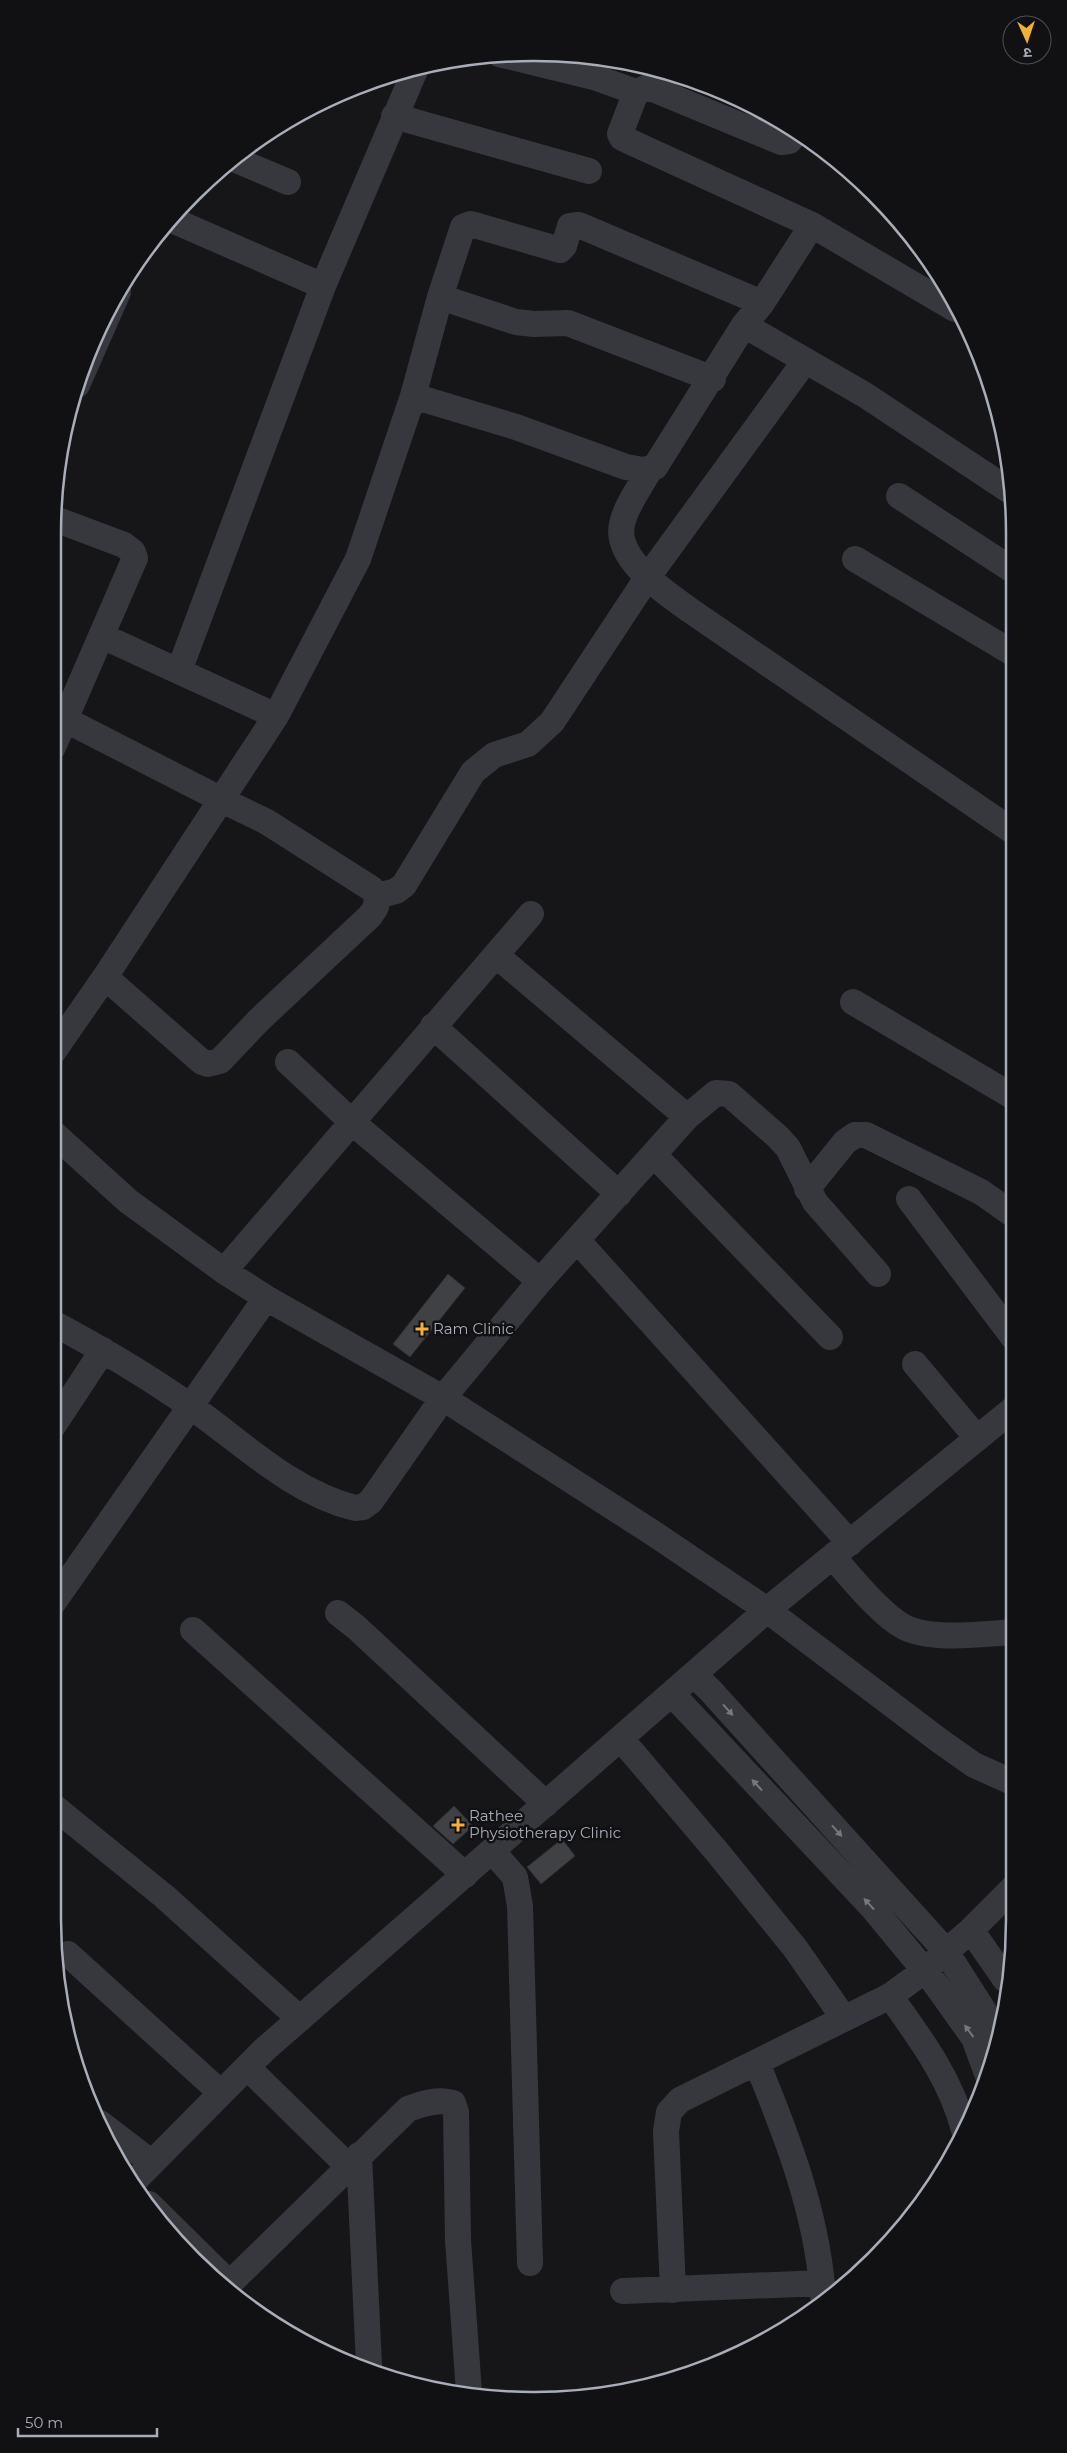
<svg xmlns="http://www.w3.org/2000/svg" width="1067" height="2453" viewBox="0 0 1067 2453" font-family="Montserrat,'Noto Sans Devanagari',sans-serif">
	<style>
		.building { fill: #404145; stroke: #303034 }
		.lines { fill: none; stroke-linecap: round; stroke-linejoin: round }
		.minor { stroke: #37383d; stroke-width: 26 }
		.oneway { fill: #757881 }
		.poi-dot { fill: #f2b134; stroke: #111113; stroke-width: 2 }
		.labels { text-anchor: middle; stroke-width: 5; stroke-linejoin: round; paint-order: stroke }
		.poi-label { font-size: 15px; fill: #a8adb8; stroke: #111113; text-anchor: start }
		.rim { fill: none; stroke: #a8adb8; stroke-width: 2.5 }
	</style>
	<rect width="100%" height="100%" fill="#161618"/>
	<!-- building -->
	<path class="building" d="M448,1274L465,1288L410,1357L393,1344Z
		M454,1806L473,1826L453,1844L433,1826Z
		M562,1839L575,1856L541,1884L527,1867Z"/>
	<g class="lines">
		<!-- minor -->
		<path class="minor" d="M499,54L594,77L636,92
			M394,116L589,171
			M797,132L789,141L781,142L648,87L636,92L620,134L622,138L812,225L955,309
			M234,159L288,182
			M170,219L323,286
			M440,297L516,322L534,324L568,323L713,379
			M744,325L865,395L1010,491
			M77,385L118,292
			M413,396L516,427L626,467L643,470L655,467L744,325L762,303L812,225
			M650,469C641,486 626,505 622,524C614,559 667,594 691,611L1011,830
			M899,496L1011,569
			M855,559L1011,652
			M102,636L276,716
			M179,671L323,286L416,68
			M64,719L222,800L267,822L372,889L377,896L376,907L370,916L259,1020L220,1061L208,1064L202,1062L105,977
			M53,747L135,558L133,552L124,545L55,519
			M377,896L396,891L404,885L473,772L494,755L528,744L552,722L647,578L805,361
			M496,955L687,1117
			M853,1002L1012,1096
			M433,1026L619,1194
			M53,1052L105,977L276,716L358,559L413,396L440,297L463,227L471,224L560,250L564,246L570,226L579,225L762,303
			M288,1062L353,1123L540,1281
			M53,1133L128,1201L224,1271L266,1298L443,1398L653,1533L767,1610L940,1741L974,1765L1014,1783
			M654,1155L830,1337
			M807,1189L845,1142L855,1135H866L981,1192L1012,1214
			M909,1199L1013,1337
			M577,1240L850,1543
			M224,1271L531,914
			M53,1323C100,1348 146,1375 190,1406C242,1442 291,1492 355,1508L363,1507L371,1501L443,1398L540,1281L687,1117L716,1093L729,1094L778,1137L788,1148L815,1202L878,1274
			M915,1364L977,1438
			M53,1426L103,1350
			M833,1557C851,1577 881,1615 904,1627C931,1641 983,1634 1014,1632
			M53,1603L266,1298
			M338,1613L357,1628L546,1804
			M193,1630L465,1875
			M694,1675L710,1690L945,1950L996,2030
			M673,1695L872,1907L934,1982L974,2038L988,2076
			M621,1739L718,1853L795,1948L843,2017
			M53,1806L165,1897L300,2019
			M492,1851L515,1877L520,1906L530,2263
			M971,1930L1005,1979
			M68,1954L221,2093
			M890,1996C920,2038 951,2079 964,2130
			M757,2063C788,2139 817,2213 823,2296
			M247,2067L348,2166
			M100,2123L152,2163
			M359,2155L369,2365
			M133,2182L264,2050L767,1610L1013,1409
			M149,2204L229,2283
			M229,2284L408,2109C421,2104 439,2098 453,2103L456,2112L458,2240L469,2392
			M673,2290L666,2131L669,2112L680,2100L890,1996L924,1971L971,1930L1014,1887
			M623,2291L822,2283"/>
	</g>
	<!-- one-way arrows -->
	<defs><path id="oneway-solid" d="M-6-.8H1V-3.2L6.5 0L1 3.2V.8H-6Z" transform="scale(1.25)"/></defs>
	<g class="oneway">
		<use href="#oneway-solid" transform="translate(728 1710) rotate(48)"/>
		<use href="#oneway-solid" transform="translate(757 1785) rotate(-133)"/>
		<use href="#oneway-solid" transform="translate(837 1831) rotate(48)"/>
		<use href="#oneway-solid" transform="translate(869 1904) rotate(-133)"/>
		<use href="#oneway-solid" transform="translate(969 2031) rotate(-126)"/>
	</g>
	<!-- markers -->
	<g class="poi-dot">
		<path d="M419.5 1321.5h5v5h5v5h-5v5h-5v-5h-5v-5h5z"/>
		<path d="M455.5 1817.5h5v5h5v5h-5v5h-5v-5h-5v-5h5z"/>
	</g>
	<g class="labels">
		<!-- poi labels -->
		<g class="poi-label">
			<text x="433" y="1334">Ram Clinic</text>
			<text x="469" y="1821">Rathee<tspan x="469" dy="17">Physiotherapy Clinic</tspan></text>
		</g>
	</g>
	<!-- crop -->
	<path d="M0 0H1067V2453H0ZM533 61H534A472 472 0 0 1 1006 533V1920A472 472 0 0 1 534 2392H533A472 472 0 0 1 61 1920V533A472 472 0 0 1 533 61Z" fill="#111113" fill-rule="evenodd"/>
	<path class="rim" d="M533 61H534A472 472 0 0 1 1006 533V1920A472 472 0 0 1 534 2392H533A472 472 0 0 1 61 1920V533A472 472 0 0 1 533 61Z"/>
	<!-- north arrow -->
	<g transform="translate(1027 40) rotate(177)"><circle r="24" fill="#111113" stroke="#4d4f55"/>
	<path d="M0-4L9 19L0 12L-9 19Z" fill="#f2b134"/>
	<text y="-8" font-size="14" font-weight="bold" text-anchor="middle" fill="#a8adb8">उ</text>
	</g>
	<!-- scale -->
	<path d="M18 2428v8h139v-8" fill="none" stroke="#a8adb8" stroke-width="2.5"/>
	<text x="25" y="2428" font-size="15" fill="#a8adb8" stroke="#111113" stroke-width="4" paint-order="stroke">50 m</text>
</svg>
